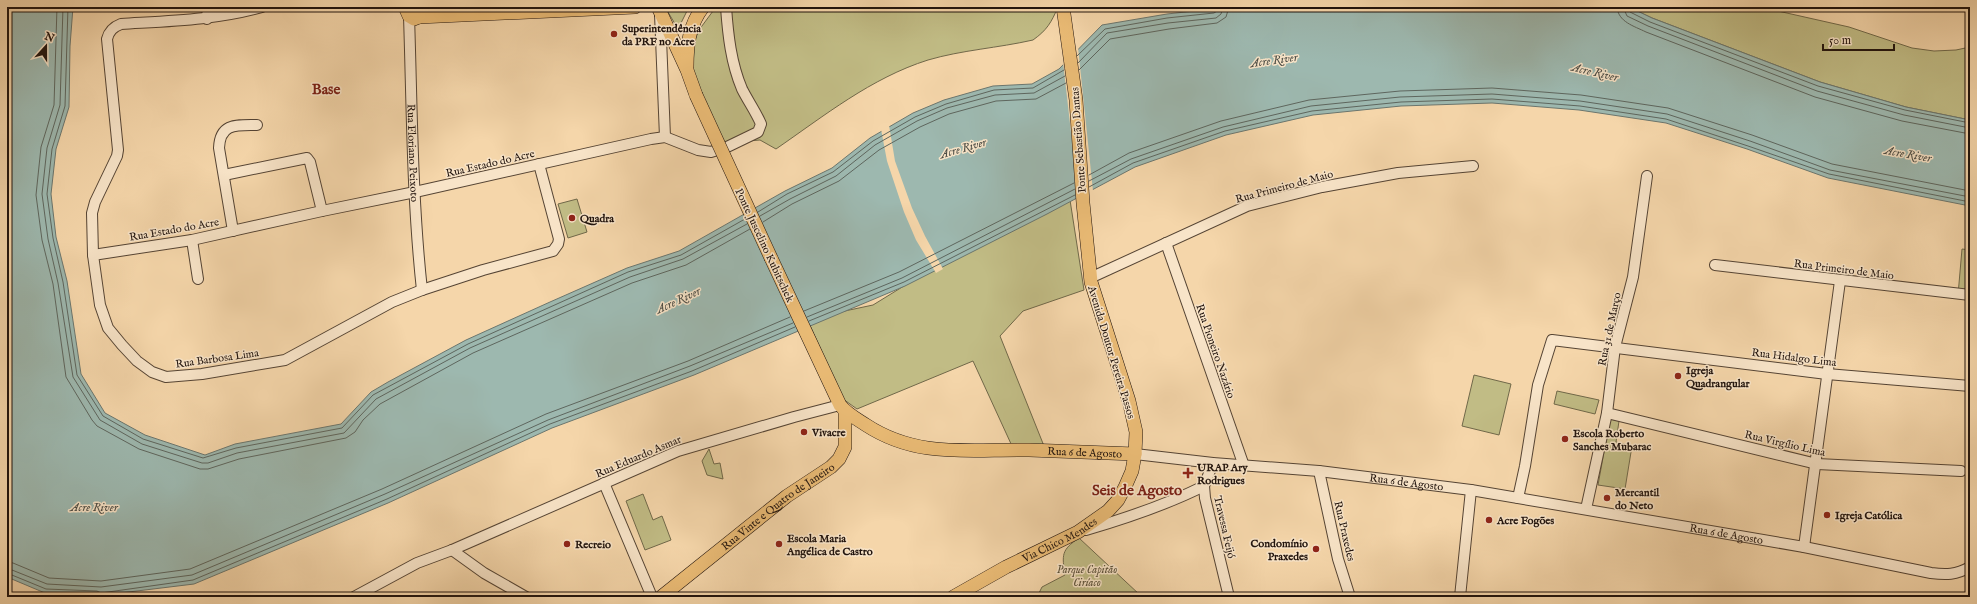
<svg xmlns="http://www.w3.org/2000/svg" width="1977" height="604" viewBox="0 0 1977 604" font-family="'IM FELL English',serif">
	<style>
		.green { fill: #c1bc85; stroke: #706849 }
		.water { fill: #9db8af; stroke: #6b766e }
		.pier { fill: #f5d6aa }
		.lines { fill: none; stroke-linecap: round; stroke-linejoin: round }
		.shore { stroke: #5e665e; stroke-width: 1 }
		.minor-casing { stroke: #554434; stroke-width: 12 }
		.major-casing { stroke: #20130d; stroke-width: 14 }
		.minor { stroke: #f8e4c8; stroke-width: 10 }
		.major { stroke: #eabb75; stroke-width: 13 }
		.major-bridge-casing { stroke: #20130d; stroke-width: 14; stroke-linecap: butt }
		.major-bridge { stroke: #eabb75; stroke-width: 13 }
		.poi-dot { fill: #8f2418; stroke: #f8e4c8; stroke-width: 1.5 }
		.labels { text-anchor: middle; stroke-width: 3; stroke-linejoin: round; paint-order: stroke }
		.poi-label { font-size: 11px; font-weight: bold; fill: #20130d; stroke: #f8e4c8; text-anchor: start }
		.street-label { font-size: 11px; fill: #20130d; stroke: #f8e4c8 }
		.park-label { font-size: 11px; font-style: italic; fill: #584e37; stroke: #f8e4c8 }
		.water-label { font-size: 12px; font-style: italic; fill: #4c4d46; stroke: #f8e4c8 }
		.district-label { font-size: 15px; font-weight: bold; fill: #7a1f14; stroke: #f8e4c8 }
	</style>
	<rect width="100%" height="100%" fill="#f5d6aa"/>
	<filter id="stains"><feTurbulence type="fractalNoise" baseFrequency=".005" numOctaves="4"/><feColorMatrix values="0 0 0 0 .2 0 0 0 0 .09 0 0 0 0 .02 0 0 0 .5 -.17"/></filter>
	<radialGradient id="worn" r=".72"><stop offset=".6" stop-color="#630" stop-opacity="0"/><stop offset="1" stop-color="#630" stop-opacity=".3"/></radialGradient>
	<!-- green -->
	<path class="green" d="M665,7H689L678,29Z
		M721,7H1058C1051,23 1047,30 1033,40C998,48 962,50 928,60C871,78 824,116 776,149L760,140L723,143L691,70L692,47L699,30L713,11Z
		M1629,7H1760L1849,27L1912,48L1934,51L1956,50L1970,47V120L1906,107L1820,82L1652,18Z
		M577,199L587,232L568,238L558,204Z
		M1070,200L1084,290L1023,311L1000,336L1044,446H1012L973,361L857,409L843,399L807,319L873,305L925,273Z
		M1962,249L1970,250V296L1958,295Z
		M1474,375L1511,384L1499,435L1462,426Z
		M1557,391L1599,400L1595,414L1554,404Z
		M1610,419L1619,421L1616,442L1632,446L1625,489L1598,485Z
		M709,449L714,464L720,463L723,479L707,475L702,461Z
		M643,494L653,520L662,516L671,540L645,550L626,501Z
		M1079,538L1140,595L1141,597H1037L1042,587L1065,575C1062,555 1061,550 1079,538Z"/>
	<!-- water -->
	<path class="water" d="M7,7H73L70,46L69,107L56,149L51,194L56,237L67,281L81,374L105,413L145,435L205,455L235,444L341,424L371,392L388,382L466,340L550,302L627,268L679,251L785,191L832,168L870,138L913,113L944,100L993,86L1032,84L1059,69L1102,25L1167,14L1231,7H1629L1652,18L1820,82L1906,107L1970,120V206L1828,178L1747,149L1666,123L1579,110L1492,103L1401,106L1313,115L1226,135L1135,167L1047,214L905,286L694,375L552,428L388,503L194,584L104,595L45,593L7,577Z"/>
	<!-- pier -->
	<path class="pier" d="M1078,47L1093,191L1077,200L1073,150L1063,62Z
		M889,125L895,161L912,208L925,236L943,269L936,273L916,240L904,212L887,161L881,129Z"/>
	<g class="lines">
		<!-- shore -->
		<path class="shore" d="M57,7L54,105L41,147L36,195L42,240L53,284L66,377L92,420L97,426L139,449L200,469H208L239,459L346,438L355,432L363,420L380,404L473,353L632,283L686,265L750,229
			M63,7L60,105L47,148L42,194L48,239L58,283L73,377L100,420L142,444L202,463H208L237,453L344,433L376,399L470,348L630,277L683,259L747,224
			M68,7L65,106L52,149L47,194L53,238L63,282L77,375L103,416L143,439L203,458L236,448L342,428L373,395L468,344L628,272L681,255L745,219
			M1617,7C1618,22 1634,26 1646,32L1815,97L1902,121L1970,134
			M1623,7L1627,16L1648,26L1817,91L1904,115L1970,128
			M1628,7L1630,12L1650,22L1818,86L1905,110L1970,123
			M1077,56L1105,29L1167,18L1214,13L1217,11L1218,7
			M1078,63L1107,33L1168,23L1216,18L1221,14L1223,7
			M1079,70L1110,39L1169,29L1217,23L1226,17L1229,7
			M1089,175L1129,153L1221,121L1309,100L1400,91L1492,88L1581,95L1668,108L1752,135L1832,164L1970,191
			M1089,181L1131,159L1223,127L1311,106L1400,97L1492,94L1580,101L1667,114L1750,141L1830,170L1970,197
			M1089,187L1133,163L1225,131L1312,111L1401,102L1492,99L1580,106L1666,119L1748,146L1829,174L1970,202
			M758,212L787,194L833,172L873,141L915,117L946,104L994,90L1033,88L1064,70
			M760,216L790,199L836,176L875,145L917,121L947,108L995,95L1034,93L1065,76
			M763,222L792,204L839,181L879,150L920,127L949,114L996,101L1036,99L1066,83
			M804,311L899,272L1074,183
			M807,317L902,278L1075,189
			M809,321L904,282L1075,195
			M7,562L13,563L49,578L101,581L190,569L382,489L546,414L688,361L790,317
			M7,568L47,584L101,587L192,575L385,494L548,420L690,366L793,323
			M7,573L46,589L97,591L101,593L193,580L387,499L550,424L692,371L795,327"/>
		<defs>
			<g id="minor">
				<path d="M262,7C216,20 169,21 121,24C113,27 109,31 107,39L118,150L117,156L95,202L92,213L93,255L100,305L108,328L122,345L137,361L152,372L166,377L202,374L285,360L392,302L422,290L483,270L553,251L558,244L559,239L539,164"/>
				<path d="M660,14L665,137"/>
				<path id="s1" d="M409,16C412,107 412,199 422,290"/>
				<path d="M207,19L208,7"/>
				<path d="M224,175L307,158L310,162L322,211"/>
				<path d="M233,231L219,148C220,123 236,125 257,125"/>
				<path d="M192,240L198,279"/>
				<path d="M1166,243L1244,466"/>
				<path d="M93,255L192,240L322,211L415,192L651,139L665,137L698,150L711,152L727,147L758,132L761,124C756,112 748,101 742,89C731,63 728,35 726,7"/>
				<path d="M1715,265L1970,295"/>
				<path d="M1090,278L1247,206L1322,187L1398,173L1473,166"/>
				<path d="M1607,413L1817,464L1961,471"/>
				<path id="s2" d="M1135,454L1213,463L1319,471L1471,490L1804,547L1931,573C1946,575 1956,575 1970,567"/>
				<path d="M1213,463L1204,486L1205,498L1229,597"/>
				<path d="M1319,471L1338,559L1350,597"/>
				<path d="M604,483L652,597"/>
				<path d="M1518,498L1525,466L1538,385L1552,340L1827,374L1970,386"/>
				<path d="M1586,509L1607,413L1615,347L1633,277L1647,176"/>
				<path d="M1086,530C1127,518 1166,505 1204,486"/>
				<path d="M1804,547L1840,281"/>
				<path d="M452,550L484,573L526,597"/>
				<path d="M354,597L417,563L452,550L678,451L794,417L840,405"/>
				<path d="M1460,597L1471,490"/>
			</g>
			<g id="major">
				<path d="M405,7L409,16L414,19L419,17L423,7"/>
				<path d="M658,7L687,70L696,95"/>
				<path d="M419,17L635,7"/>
				<path d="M687,67C687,45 689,25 703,7"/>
				<path id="s3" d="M771,258L840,405C847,414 857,419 866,425C918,459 970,449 1029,450C1064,451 1100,453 1135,454"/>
				<path id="s4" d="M661,597L787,496L831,467L839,459L845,447V411"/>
				<path id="s5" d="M953,597L1006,567L1078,532L1108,511L1118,500L1125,487L1132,471L1135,454L1136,432L1129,401L1091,282L1083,203L1076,100L1063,7"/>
			</g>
		</defs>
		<!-- minor casing -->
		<use href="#minor" class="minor-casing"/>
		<!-- major casing -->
		<use href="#major" class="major-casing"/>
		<!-- minor -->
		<use href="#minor" class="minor"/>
		<!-- major -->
		<use href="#major" class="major"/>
		<defs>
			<path id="major-bridge" d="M696,95L771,258"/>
		</defs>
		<!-- major-bridge casing -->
		<use href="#major-bridge" class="major-bridge-casing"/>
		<!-- major-bridge -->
		<use href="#major-bridge" class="major-bridge"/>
	</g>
	<!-- markers -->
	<g class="poi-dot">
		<circle cx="614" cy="34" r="4"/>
		<circle cx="572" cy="218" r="4"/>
		<circle cx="1678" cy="376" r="4"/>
		<circle cx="804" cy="432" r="4"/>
		<circle cx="1565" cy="439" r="4"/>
		<path d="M1186 467h4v4h4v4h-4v4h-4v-4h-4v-4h4z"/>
		<circle cx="1607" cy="498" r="4"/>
		<circle cx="1827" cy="515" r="4"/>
		<circle cx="1489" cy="520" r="4"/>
		<circle cx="567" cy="544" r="4"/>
		<circle cx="779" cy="544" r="4"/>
		<circle cx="1316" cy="549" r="4"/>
	</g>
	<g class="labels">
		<!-- poi labels -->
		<g class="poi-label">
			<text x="622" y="32">Superintendência<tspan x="622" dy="13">da PRF no Acre</tspan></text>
			<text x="580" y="222">Quadra</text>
			<text x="1686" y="374">Igreja<tspan x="1686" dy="13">Quadrangular</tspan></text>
			<text x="812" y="436">Vivacre</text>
			<text x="1573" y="437">Escola Roberto<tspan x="1573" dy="13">Sanches Mubarac</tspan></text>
			<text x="1197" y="471">URAP Ary<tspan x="1197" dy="13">Rodrigues</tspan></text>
			<text x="1615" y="496">Mercantil<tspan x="1615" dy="13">do Neto</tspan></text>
			<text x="1835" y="519">Igreja Católica</text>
			<text x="1497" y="524">Acre Fogões</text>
			<text x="787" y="542">Escola Maria<tspan x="787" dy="13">Angélica de Castro</tspan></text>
			<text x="1308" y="547" text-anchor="end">Condomínio<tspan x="1308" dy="13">Praxedes</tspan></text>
			<text x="575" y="548">Recreio</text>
		</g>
		<!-- street labels -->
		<g class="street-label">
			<text transform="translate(1078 140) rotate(-94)" y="4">Ponte Sebastião Dantas</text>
			<text dy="4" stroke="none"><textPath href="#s1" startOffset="137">Rua Floriano Peixoto</textPath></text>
			<text transform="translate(490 163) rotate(-13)" y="4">Rua Estado do Acre</text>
			<text transform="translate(1284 186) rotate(-15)" y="4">Rua Primeiro de Maio</text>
			<text transform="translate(174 229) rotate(-10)" y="4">Rua Estado do Acre</text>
			<text transform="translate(765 245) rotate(65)" y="4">Ponte Juscelino Kubitschek</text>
			<text transform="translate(1844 269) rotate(7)" y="4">Rua Primeiro de Maio</text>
			<text transform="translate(1609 329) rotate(-78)" y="4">Rua 31 de Março</text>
			<text transform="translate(1216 351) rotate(71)" y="4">Rua Pioneiro Nazário</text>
			<text transform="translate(1112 352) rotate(73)" y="4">Avenida Doutor Pereira Passos</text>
			<text transform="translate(1794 357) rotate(7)" y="4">Rua Hidalgo Lima</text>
			<text transform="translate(217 358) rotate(-8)" y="4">Rua Barbosa Lima</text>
			<text transform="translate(1785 443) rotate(13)" y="4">Rua Virgílio Lima</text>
			<text dy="4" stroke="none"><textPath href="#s3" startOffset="419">Rua 6 de Agosto</textPath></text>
			<text transform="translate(638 456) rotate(-23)" y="4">Rua Eduardo Asmar</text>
			<text dy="4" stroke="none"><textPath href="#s2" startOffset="273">Rua 6 de Agosto</textPath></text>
			<text dy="4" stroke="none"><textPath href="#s4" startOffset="148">Rua Vinte e Quatro de Janeiro</textPath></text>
			<text transform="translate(1225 527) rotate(77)" y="4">Travessa Feijó</text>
			<text transform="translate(1345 531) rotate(77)" y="4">Rua Praxedes</text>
			<text dy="4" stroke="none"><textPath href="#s2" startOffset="597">Rua 6 de Agosto</textPath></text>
			<text dy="4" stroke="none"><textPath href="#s5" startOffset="121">Via Chico Mendes</textPath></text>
		</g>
		<!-- park labels -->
		<g class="park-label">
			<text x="1087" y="573">Parque Capitão<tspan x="1087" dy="13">Ciríaco</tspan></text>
		</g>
		<!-- water labels -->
		<g class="water-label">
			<text transform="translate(1274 60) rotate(-8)" y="4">Acre River</text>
			<text transform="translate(1595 72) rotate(13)" y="4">Acre River</text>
			<text transform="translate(963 148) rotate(-16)" y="4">Acre River</text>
			<text transform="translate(1908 154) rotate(10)" y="4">Acre River</text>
			<text transform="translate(678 300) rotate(-25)" y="4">Acre River</text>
			<text x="94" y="511">Acre River</text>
		</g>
		<!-- district labels -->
		<g class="district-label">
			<text x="326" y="94">Base</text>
			<text x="1137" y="495">Seis de Agosto</text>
		</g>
	</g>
	<!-- margin -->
	<rect width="1977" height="604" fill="none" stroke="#f5d6aa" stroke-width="24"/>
	<rect x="8" y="8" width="1961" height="588" fill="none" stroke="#20130d" stroke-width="2"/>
	<rect x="12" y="12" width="1953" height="580" fill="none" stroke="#20130d"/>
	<!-- north arrow -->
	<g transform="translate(46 46) rotate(21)" stroke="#f8e4c8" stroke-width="3" paint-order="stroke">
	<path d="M0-3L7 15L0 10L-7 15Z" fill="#20130d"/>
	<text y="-6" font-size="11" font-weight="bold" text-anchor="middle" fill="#20130d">N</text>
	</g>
	<!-- scale -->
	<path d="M1823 44v6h71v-6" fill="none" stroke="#20130d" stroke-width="2"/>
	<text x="1829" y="44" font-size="12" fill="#20130d" stroke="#f8e4c8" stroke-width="3" paint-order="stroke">50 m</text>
	<rect width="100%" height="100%" filter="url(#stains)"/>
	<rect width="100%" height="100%" fill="url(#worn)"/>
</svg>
